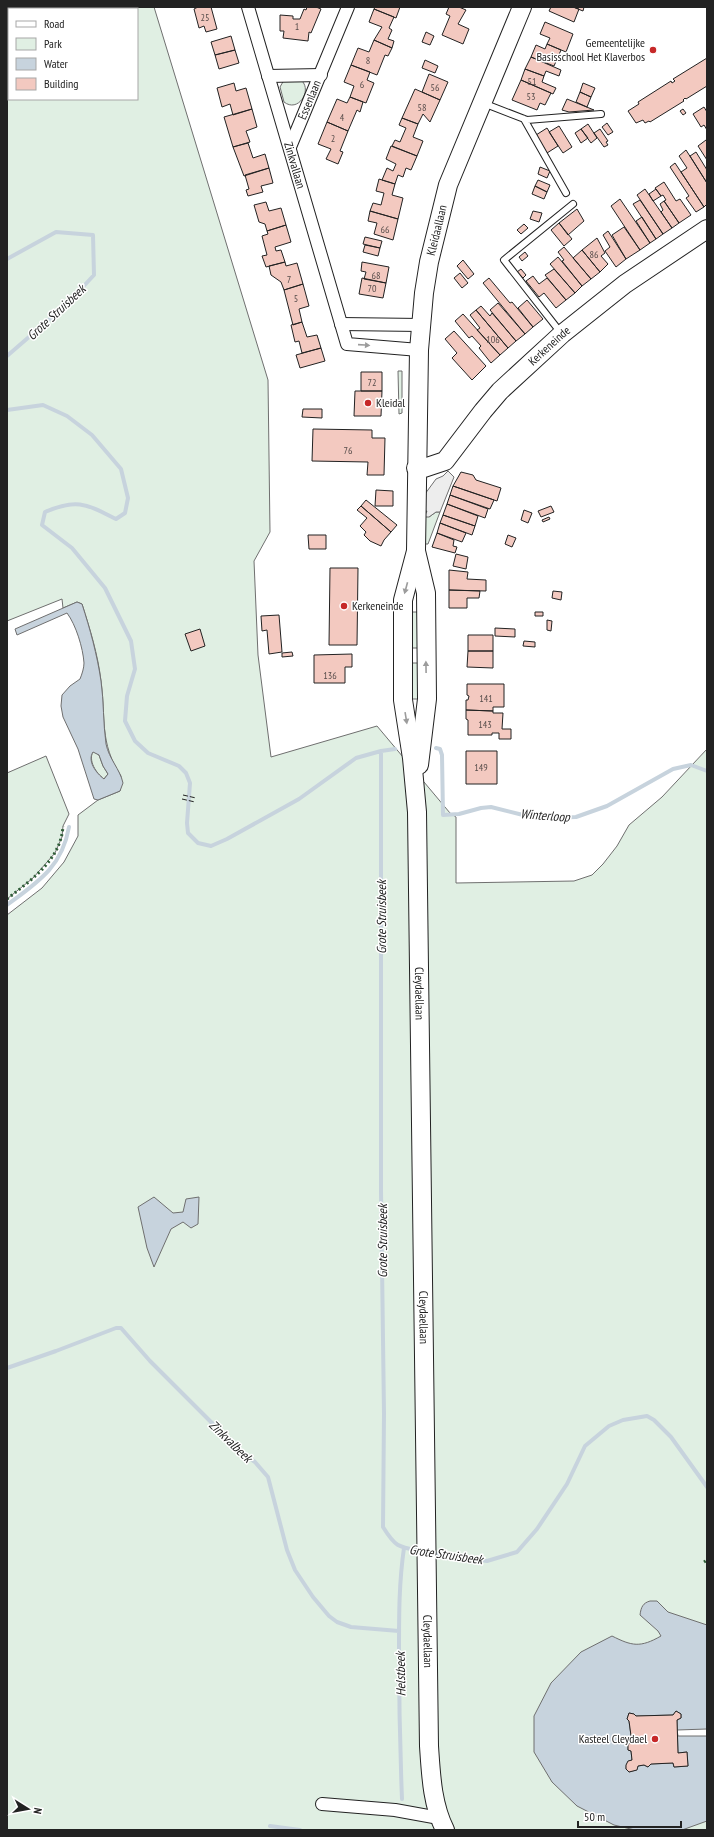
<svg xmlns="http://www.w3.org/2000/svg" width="714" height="1837" viewBox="0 0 714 1837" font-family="'PT Sans Narrow',sans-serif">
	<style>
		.green { fill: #e0efe3; stroke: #6f6f6f; fill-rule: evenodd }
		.parking { fill: #ededed; stroke: #6f6f6f }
		.water { fill: #c7d3dd; stroke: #6f6f6f; fill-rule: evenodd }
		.pier { fill: #fff; stroke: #6f6f6f }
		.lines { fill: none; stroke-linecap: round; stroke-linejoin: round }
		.stream { stroke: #c7d3dd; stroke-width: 4 }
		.building { fill: #f3c9c0; stroke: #222 }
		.lane-casing { stroke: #222; stroke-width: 8 }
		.street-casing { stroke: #222; stroke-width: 14 }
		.secondary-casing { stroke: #222; stroke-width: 20 }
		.lane { stroke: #fff; stroke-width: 6 }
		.street { stroke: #fff; stroke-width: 12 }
		.secondary { stroke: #fff; stroke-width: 18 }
		.hedge { stroke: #2f5e38; stroke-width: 3; stroke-dasharray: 2 3; stroke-linecap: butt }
		.fence { stroke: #222; stroke-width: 1; stroke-dasharray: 5 2; stroke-linecap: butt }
		.oneway { fill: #9c9c9c }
		.poi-dot { fill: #c62828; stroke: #fff; stroke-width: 1.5 }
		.labels { text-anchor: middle; stroke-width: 3; stroke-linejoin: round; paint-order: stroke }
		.number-label { font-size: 10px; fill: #564c4a }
		.poi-label { font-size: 12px; fill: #222; stroke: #fff; text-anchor: end }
		.street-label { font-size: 12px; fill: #222; stroke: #fff }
		.water-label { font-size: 13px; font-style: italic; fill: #222; stroke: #fff }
	</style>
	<rect width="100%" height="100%" fill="#fff"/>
	<!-- green -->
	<path class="green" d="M7,7H154L268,380L270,532L254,561L258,655L271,757L377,726L450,813L456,817V883L574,881L592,875L603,864L617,846L629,825L662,797L707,749V1830H7V915L42,888L64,862L78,836V815L98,800L120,791L121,776C99,743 106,717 101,681C98,655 90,629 82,604L77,602L63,608L62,599L7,621ZM9,9H137V99H9Z
		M284,80L302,81C312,91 298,113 284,102L280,87Z
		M398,371H402V413L399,414Z
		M424,511H427L429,517L436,512H440L428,544H423Z
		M412,612H418L422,648H406Z
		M407,663H422L420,699H409Z
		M93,751L99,755L103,766L108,774L104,779C96,773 88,761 93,751Z
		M46,756L69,814L63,826L62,837L55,853L33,878L7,899V773Z"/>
	<!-- parking -->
	<path class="parking" d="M448,471L454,477L440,512H436L429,517H424L427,511H424L425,494L436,479L443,476Z"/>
	<!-- water -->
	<path class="water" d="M77,602L82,604C90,629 97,654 101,681C104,702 103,723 106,744C109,759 120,769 123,783L120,791L98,800L94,799L78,749L63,717L61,706L62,695L70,686L80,679C82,674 84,668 84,663C83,648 76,625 67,613L17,635L15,629ZM93,752L99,755L103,766L108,774L104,779C96,773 87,761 93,752Z
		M154,1197L173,1213L183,1212L186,1199L199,1197L198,1224L191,1228L183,1222L171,1229L154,1267L147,1248L138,1207Z
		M650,1601H657L668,1612L707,1625V1821L682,1830H635L614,1825L577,1806L552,1782L534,1752V1716L551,1683L581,1652L612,1636C632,1646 640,1648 661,1636L658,1631L640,1615C641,1607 643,1603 650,1601ZM676,1711L681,1714V1718L677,1720L678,1753L687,1752L688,1766L674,1767L673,1763L651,1764L648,1767L644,1765L638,1766L636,1770L629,1772L626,1769C626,1764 627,1762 632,1760L631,1751L628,1750V1744L632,1743L629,1721L627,1719L629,1713L634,1714L636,1716L673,1715Z"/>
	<!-- pier -->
	<path class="pier" d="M707,1729V1736H678L677,1730Z"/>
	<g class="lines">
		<!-- stream -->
		<path class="stream" d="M7,259L56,232L93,235L94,275L67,304L7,356
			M7,410L43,405L67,416L92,435L121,469L128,498L125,513L116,519C86,504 77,498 45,512L42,525L72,548L105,588L131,641L135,669L127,696L125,721L135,741L148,753L179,766L186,773L190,783L187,823L188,833L198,843L211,846L227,839L299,799L356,758L381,751V1191L384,1413L383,1527C396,1548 399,1547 422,1551
			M436,748L440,749L442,755L443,815L459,814L481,808L491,807L523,815L549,818L576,817L607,806L673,769L691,765L707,771
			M381,751L395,749
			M7,905C38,882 62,867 69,827
			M7,1368L56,1351L116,1328H121L150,1361L241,1452L255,1462L268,1477L287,1550L295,1570L313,1597L329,1616L337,1622L351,1627L399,1631
			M431,1553L487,1561L517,1552L537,1529L567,1484L585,1446L609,1426L623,1420L647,1416L654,1420L671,1437L707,1487
			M402,1799C400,1749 399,1699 399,1649C399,1615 399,1582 404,1548
			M270,1826L300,1830"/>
	</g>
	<!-- building -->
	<path class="building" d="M198,7H211L217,29L206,32L204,26L199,28L194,9Z
		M307,7H316L321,9L311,33L309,32L308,41L283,38L284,31H280V15L293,16V19H300L304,9L306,10Z
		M375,7H400L396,18L374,9Z
		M449,7H459L466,10L458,24L469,29L463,44L442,35L450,16L446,14Z
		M551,7H573L579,9L574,22L549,11Z
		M573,7H584L583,11Z
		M374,9L394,17L389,28L392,30L388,39L394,41L392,48L374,40L382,27L369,22Z
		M545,22L573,34L566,52L547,44L550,38L540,34Z
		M426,32L434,36L430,45L422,42Z
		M231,36L235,50L215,55L211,42Z
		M374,40L392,48L388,56L385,55L377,75L351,65L358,48L369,52Z
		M547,44L561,50L554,66L531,57L536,45L545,49Z
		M235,50L239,63L219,69L215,55Z
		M595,54L598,57L594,62L591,60Z
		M531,57L561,70L559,76L546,71L544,76L525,69Z
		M707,58V86L686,99L685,98L683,100L684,101L650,122L649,121L645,123L643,120L636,123L628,111L639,104L638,102L671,81L672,83L675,81L673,79Z
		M425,60L438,66L435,73L422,68Z
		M351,65L370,72L367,80L374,83L366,103L350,97L354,86L344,82Z
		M525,69L544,76L542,82L556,88L553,94L521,80Z
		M429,74L448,82L440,100L422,92Z
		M521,80L551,93L545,105L540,103L537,110L512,100Z
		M234,83L236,91L246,88L252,109L233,115L230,104L222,107L217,88Z
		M583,83L595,88L591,97L580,92Z
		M415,89L440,100L430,122L423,114L418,124L402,118Z
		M580,92L591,97L587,107L576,102Z
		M350,97L363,102L360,112L357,110L348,131L327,122L337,99L347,103Z
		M567,99L594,110L569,112L562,110Z
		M704,107L707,112V130L704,125L701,127L693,114Z
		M252,109L257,127L246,131L250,142L233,147L224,117Z
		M683,109L686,113L683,115L680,111Z
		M402,118L418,124L413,137L423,141L417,156L392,146L395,140L400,142L406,128L399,125Z
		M327,122L348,131L340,151L343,152L338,164L326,159L331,149L318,144Z
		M607,123L613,132L608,135L602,127Z
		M588,124L597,138L591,143L581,129Z
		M559,126L572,147L563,153L549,132Z
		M547,128L558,146L547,153L536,135Z
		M581,129L588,138L581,143L575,133Z
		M600,129L608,141L606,142L608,145L604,147L594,133Z
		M706,140L707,141V160L698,146Z
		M248,143L253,158L265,154L269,168L244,176L233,147Z
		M391,146L417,156L411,170L406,168L403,177L398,175L395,184L382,180L387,168L393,171L396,164L386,159Z
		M686,150L707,183V204L704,207L681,172L687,168L679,156Z
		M696,152L707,170V183L690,156Z
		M675,163L704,207L696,212L686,198L689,196L670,167Z
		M540,167L550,171L547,178L538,174Z
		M269,168L273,183L261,186L263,192L248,196L246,190L249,189L245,175Z
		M379,179L395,184L392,195L403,198L398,219L370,211L373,203L381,205L384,193L376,191Z
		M538,180L550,185L547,192L535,186Z
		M664,182L676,201L680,199L691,215L679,223L664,201L666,200L663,195L661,196L655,188Z
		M535,186L547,192L544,199L532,194Z
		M645,189L672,228L663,234L637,195Z
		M656,189L661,196L653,201L649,194Z
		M620,199L650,243L640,250L611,206Z
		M640,200L663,234L656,239L633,204Z
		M664,201L679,223L672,228L661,212L663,210L660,204Z
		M266,202L269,211L281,208L286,225L267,231L265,224L259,222L254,205Z
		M577,209L584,221L568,235L559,223Z
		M370,211L398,219L393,240L374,234L377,223L368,221Z
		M533,211L542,213L539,222L530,219Z
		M642,217L656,239L650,243L636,221Z
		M559,223L572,239L564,246L551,230Z
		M524,224L528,228L521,234L517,230Z
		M286,225L291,242L275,247L276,251L281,250L285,262L266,267L262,256L267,255L262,236L268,234L267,231Z
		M624,227L640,250L626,259L612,235Z
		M608,231L626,259L616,267L605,251L610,247L603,235Z
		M365,237L382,241L380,248L363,244Z
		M597,238L605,253L601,256L608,264L600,272L582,250Z
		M365,245L380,248L378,256L363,252Z
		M564,247L591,279L582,286L562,261L564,260L558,252Z
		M582,250L600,272L591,279L573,258Z
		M525,252L528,256L522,261L519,257Z
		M558,257L582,286L575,293L550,264Z
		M463,260L474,274L468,279L457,266Z
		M285,262L286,266L297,263L303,284L284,290L281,282L271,275L269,266Z
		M362,262L389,267L386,283L364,279L366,272L361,271Z
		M521,269L526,275L523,278L517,272Z
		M554,269L575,293L566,300L545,275Z
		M460,273L468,283L462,288L454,278Z
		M533,276L539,284L547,278L566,300L556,308L544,293L539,297L526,281Z
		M362,278L386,283L383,298L359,294Z
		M489,278L510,303L512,302L533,327L525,334L483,283Z
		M303,284L309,306L299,309L302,322L293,325L284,290Z
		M527,300L543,319L533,327L518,308Z
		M498,303L525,334L516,341L490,310Z
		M481,306L490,316L492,313L516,341L508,348L476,310Z
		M476,310L508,348L500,355L477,330L480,328L470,315Z
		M463,314L500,355L491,363L479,348L481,346L472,336L469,338L455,321Z
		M302,322L307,337L317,335L321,348L302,353L299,341L295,342L291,325Z
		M454,331L486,366L472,380L452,358L457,353L445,339Z
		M321,348L325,361L300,368L296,355Z
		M361,372H382V391H361Z
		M355,391H382L381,416H354Z
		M303,409H322V418L302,417Z
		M313,429L372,430V438H385L384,475H367L368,462L312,461Z
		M461,472L473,475L476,480L501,488L497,501L453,486Z
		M453,486L494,500L490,509L450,495Z
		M376,490L393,491V506H375Z
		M450,495L488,509L485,518L447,504Z
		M366,500L397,525L391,532L361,506Z
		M447,504L478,516L475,526L443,515Z
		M361,506L391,532L384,540L381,546L370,541L364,535L366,532L360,526L367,518L357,510Z
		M551,506L554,512L541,517L538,511Z
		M524,510L532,513L528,523L521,520Z
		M443,515L475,526L472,535L440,523Z
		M549,517L550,519L543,522L542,520Z
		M440,523L466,533L462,542L437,533Z
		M437,533L454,540L453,546L457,547L455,553L432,547Z
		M308,535H326V549H309Z
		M508,535L516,538L512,547L505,544Z
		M456,554L468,557L466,569L453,566Z
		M330,568H358L357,645H329Z
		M449,570L468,572L467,579L486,580V591L449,590Z
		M449,590L480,591L479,598H467V608H449Z
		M553,591L562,592L561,600L552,598Z
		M535,612H543V616H535Z
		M279,615L282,652L269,654L267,630L262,631L261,616Z
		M547,620L552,621L551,631L547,630Z
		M495,628L515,629V637L495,636Z
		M200,629L205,646L191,651L185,634Z
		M468,635H493V651H468Z
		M524,641L535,642V647L523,646Z
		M468,651H493V668L467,667Z
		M292,652L293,656L282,657V653Z
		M352,654V667H345V683H314V655Z
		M467,684H504V707H493V711L466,710V700H468L469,696L467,695Z
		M466,710L493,711V713H503L502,729H511V739H499V733H492V735H468V720L466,719Z
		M466,751H497V784H466Z
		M676,1711L681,1714V1718L677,1720L678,1753L687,1752L688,1766L674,1767L673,1763L651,1764L648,1767L644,1765L638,1766L637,1770L629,1772L626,1769V1765L628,1761L632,1760L631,1751L628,1750V1744L632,1743L629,1721L627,1719L629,1713L634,1714L636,1716L673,1715Z"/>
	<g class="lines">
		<defs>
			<path id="lane" d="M483,103L527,120L601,114
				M524,119L566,193
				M561,333L504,260L573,204"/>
			<g id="street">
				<path id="s1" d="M248,7L347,344L419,350"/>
				<path d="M268,76L321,75"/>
				<path id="s2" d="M290,147L348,7"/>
				<path d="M341,324L421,325"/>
				<path d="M322,1804L395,1810L439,1818"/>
			</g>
			<g id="secondary">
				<path id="s3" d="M416,468H424L445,461L483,411L500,391L562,334L625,284L707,229"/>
				<path id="s4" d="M416,551L403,600V700L412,758L417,812L429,1746C431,1775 432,1804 445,1830"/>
				<path id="s5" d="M419,765L427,699L426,593L416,551L419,350L424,293L429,262L448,185L522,7"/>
			</g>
		</defs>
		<!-- lane casing -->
		<use href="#lane" class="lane-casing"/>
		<!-- street casing -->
		<use href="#street" class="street-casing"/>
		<!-- secondary casing -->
		<use href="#secondary" class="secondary-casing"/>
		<!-- lane -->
		<use href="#lane" class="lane"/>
		<!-- street -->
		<use href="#street" class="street"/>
		<!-- secondary -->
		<use href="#secondary" class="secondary"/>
		<!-- hedge -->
		<path class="hedge" d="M7,899C31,880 61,860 63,826
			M704,1562L707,1560"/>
		<!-- fence -->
		<path class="fence" d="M183,795L196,798
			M182,799L195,802"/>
	</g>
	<!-- one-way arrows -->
	<defs><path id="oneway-solid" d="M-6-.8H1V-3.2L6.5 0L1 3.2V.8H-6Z"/></defs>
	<g class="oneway">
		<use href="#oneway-solid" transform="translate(364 345) rotate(4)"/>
		<use href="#oneway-solid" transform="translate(406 588) rotate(105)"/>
		<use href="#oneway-solid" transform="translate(426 667) rotate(-91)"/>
		<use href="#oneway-solid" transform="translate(406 718) rotate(81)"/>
	</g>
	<!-- markers -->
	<g class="poi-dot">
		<circle cx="653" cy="50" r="4"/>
		<circle cx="368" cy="403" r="4"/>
		<circle cx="344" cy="606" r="4"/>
		<circle cx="655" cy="1739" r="4"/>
	</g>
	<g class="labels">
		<!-- number labels -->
		<g class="number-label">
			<text x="205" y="21">25</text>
			<text x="297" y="30">1</text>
			<text x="368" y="64">8</text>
			<text x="532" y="85">51</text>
			<text x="362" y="88">6</text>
			<text x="435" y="91">56</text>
			<text x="531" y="100">53</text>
			<text x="422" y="111">58</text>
			<text x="342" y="121">4</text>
			<text x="333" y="142">2</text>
			<text x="385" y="233">66</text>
			<text x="594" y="258">86</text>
			<text x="376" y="279">68</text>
			<text x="289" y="283">7</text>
			<text x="372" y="292">70</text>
			<text x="296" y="302">5</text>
			<text x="493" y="343">106</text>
			<text x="372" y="386">72</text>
			<text x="348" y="454">76</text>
			<text x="330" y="679">136</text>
			<text x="486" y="702">141</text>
			<text x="485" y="728">143</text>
			<text x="481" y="771">149</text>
		</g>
		<!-- poi labels -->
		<g class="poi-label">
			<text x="645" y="47">Gemeentelijke<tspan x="645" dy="14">Basisschool Het Klaverbos</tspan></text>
			<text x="376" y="407" text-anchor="start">Kleidal</text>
			<text x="352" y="610" text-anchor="start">Kerkeneinde</text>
			<text x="647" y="1743">Kasteel Cleydael</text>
		</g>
		<!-- street labels -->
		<g class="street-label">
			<text dy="4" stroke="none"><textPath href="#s2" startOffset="51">Essenlaan</textPath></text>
			<text dy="4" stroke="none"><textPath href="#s1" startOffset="165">Zinkvallaan</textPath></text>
			<text dy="4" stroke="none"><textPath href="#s5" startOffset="538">Kleidaallaan</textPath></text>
			<text dy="4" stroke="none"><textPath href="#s3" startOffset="186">Kerkeneinde</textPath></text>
			<text dy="4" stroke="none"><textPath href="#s4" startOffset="445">Cleydaellaan</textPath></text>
			<text dy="4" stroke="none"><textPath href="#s4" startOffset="769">Cleydaellaan</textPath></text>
			<text dy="4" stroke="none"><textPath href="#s4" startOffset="1093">Cleydaellaan</textPath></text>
		</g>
		<!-- water labels -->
		<g class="water-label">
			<text transform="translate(56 312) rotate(-43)" y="5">Grote Struisbeek</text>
			<text transform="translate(545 815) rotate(4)" y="5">Winterloop</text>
			<text transform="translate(381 917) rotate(-90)" y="5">Grote Struisbeek</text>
			<text transform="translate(382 1241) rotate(-90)" y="5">Grote Struisbeek</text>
			<text transform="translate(231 1441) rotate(44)" y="5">Zinkvalbeek</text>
			<text transform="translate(446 1554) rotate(8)" y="5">Grote Struisbeek</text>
			<text transform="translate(400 1674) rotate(-91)" y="5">Helstbeek</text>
		</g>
	</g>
	<!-- border -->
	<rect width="714" height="1837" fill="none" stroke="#222222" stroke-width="16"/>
	<!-- legend -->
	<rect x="8" y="8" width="130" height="92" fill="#ffffff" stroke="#a7a7a7"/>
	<rect x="16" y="21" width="20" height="6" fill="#ffffff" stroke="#a7a7a7"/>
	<text x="44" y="28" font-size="12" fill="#222222">Road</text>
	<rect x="16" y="38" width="20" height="12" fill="#e0efe3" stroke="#a7a7a7"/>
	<text x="44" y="48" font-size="12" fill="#222222">Park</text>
	<rect x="16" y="58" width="20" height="12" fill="#c7d3dd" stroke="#a7a7a7"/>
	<text x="44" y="68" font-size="12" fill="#222222">Water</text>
	<rect x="16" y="78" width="20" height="12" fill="#f3c9c0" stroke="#a7a7a7"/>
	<text x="44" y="88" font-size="12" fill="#222222">Building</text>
	<!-- north arrow -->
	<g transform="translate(28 1809) rotate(101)" stroke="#ffffff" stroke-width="3" paint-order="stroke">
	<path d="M0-3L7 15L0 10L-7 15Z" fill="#222222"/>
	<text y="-6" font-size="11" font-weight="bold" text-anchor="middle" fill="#222222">N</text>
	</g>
	<!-- scale -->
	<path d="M578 1821v6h103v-6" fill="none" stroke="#222222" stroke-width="2"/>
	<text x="584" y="1821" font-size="12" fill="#222222" stroke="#ffffff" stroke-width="3" paint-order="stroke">50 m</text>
</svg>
